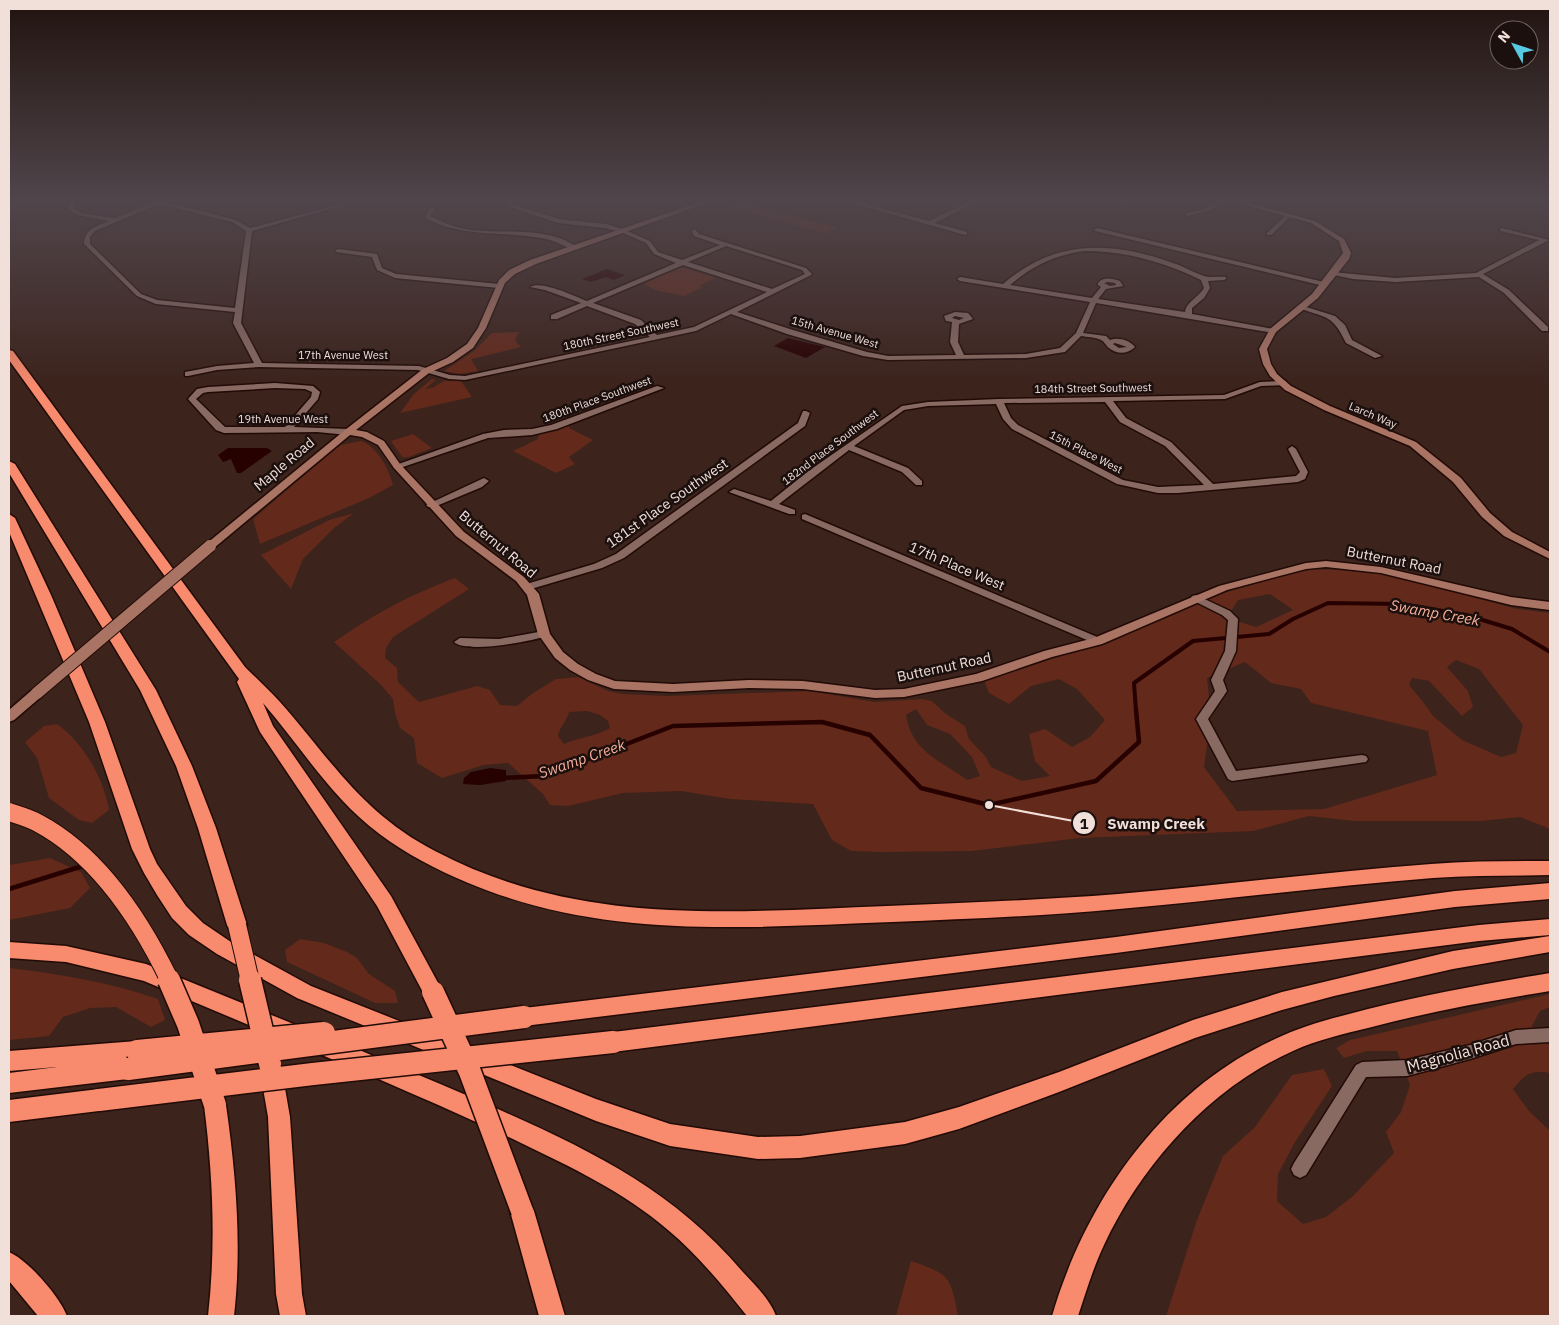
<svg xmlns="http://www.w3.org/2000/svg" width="1559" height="1325" viewBox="0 0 1559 1325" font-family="'IBM Plex Sans',sans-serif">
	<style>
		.green { fill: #63291a; fill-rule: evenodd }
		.water { fill: #270000 }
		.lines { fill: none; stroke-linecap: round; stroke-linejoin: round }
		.stream-far1 { stroke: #270000; stroke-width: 4 }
		.stream { stroke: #270000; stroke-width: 4.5 }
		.street-casing { stroke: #220b06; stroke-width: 3 }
		.secondary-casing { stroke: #220b06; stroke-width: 3 }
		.highway-casing { stroke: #220b06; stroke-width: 3 }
		.street { fill: #886a62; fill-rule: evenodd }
		.secondary { fill: #aa7465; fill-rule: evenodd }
		.highway { fill: #f88a6d; fill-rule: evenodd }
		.secondary-bridge-casing { stroke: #220b06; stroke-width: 14; stroke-linecap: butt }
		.highway-bridge-far1-casing { stroke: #220b06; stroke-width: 20; stroke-linecap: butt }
		.highway-bridge-casing { stroke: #220b06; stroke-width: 25; stroke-linecap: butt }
		.secondary-bridge { stroke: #aa7465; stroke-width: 12 }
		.highway-bridge-far1 { stroke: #f88a6d; stroke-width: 18 }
		.highway-bridge { stroke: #f88a6d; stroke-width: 22 }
		.labels { text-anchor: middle; stroke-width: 5; stroke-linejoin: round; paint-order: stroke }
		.far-street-label { font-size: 11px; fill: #f1dfda; stroke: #1b100d }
		.street-label { font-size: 14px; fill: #f1dfda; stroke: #1b100d }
		.water-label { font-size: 15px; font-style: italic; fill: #f7af9b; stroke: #1b100d }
		.near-street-label { font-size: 16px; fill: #f1dfda; stroke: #1b100d }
		.leader { fill: none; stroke: #f1dfda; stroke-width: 2 }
		.callout-dot { fill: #f1dfda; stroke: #1b100d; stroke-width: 2 }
		.mark-label { font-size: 15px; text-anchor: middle; font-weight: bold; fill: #111 }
		.callout-label { font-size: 15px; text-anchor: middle; font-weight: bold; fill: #f1dfda; stroke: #1b100d; stroke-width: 5; stroke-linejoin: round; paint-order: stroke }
	</style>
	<rect width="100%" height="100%" fill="#3c231c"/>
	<!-- green -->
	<path class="green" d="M741,202L838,228L825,233L730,208Z
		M678,268H685L716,278L699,286L703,287L684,296L655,290L644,284L645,282Z
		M519,332L515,340L521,347L471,359L478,371L459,374L444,371L474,351L492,333Z
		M432,379L436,380L425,389L432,388L444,381H461L472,397L400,413L414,394Z
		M569,424V428L593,440L569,457L575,464L556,473L513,451L538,439L539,434Z
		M413,434L432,448L409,457H402L391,441Z
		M361,441C377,446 389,469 393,485L369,498L260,544L253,519L340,445Z
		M354,513L333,529L303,559L291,589L261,555L329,520Z
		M1307,569L1377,571L1517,609L1550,613V829L1520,817L1480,821H1355L1309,816L1253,831L1080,838L972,851L880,852L851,851L832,840L813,804L730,799L681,791L623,793L568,806L550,805L543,794L508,763L484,765L442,778L417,763L414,738L400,728L395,713L393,699L381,685L334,642C373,615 409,595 455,578L469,589L393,637L386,648L385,658L397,668L398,682L419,702L477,686L490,690L500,705L517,706L533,693L556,679L578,677L608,691L623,694L668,696L810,691L874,702L922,699L932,701L946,714L965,726L969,739L986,757L991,767L1022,781L1050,776L1035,761L1029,734L1045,729L1072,747L1090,737L1105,720L1077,689L1059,679L1031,686L1009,704L989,693L984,680L1094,646L1192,602ZM1270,594L1293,610L1256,627L1237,621L1230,613L1238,600ZM1456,660L1479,669L1523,725L1516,753L1501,757L1462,740L1433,716L1423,702L1409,685L1412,678L1429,681L1462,716L1473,707L1468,691L1447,667ZM1245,662L1271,683L1301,689L1311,703L1428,731L1437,775L1324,809L1237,811L1204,767L1211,716L1207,678ZM916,709L927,725L950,734L972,757L980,776L967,780C940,760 912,752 906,715ZM587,711L600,715L608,721L610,728C595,737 579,737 564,744L558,736C560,726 567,721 569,712Z
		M57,724C83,742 104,779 109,810L92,823L79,820L49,798L37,758L25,742L44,726Z
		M50,858L81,872L90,888L70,908L9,920V865Z
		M300,939L324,943L347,952L357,958L369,974L395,991L398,1003H375L287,962L285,950Z
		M9,968C60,974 109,982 158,999L165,1020L151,1027L116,1007L90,1008L63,1017L49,1036L9,1040Z
		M1550,994V1007L1540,1011L1532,1026L1550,1046V1073C1530,1070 1525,1074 1513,1089L1529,1111L1550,1131V1316H1166L1197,1220L1223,1156L1255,1127L1292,1075L1324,1069L1332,1086L1295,1142L1278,1174L1277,1201L1303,1224L1326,1217L1353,1196L1394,1153L1386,1132L1401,1112L1410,1085L1397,1051H1367L1344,1058L1336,1048L1350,1040Z
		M911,1261C950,1274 951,1277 958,1316H896Z"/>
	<!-- water -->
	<path class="water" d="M607,269L625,275L614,280L606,277L591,282L582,279Z
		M788,338L825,347L806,358L774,346Z
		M228,448H267L272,451L241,473H237L231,459L223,462L218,455Z
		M490,768L506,770V781L480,785L463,784L464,778L471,772Z"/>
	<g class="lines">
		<!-- stream-far1 -->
		<path class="stream-far1" d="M1136,711L1134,683L1193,641L1269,634L1293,619L1328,603L1402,604L1466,615L1512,629L1550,652"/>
		<!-- stream -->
		<path class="stream" d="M501,778L544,776L673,726L822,722L870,735L921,788L989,805L1096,781L1139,742L1136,710
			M9,889L86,865"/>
		<defs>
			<path id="street" d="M71,200H75L74,208L81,213L115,218L158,200L236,220L250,228L340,204V206L252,231L241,323L262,363L419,366L450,375L465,376L650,337L635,324L587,306L557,319H551V315L581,303L545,290L530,287C541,280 574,296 587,301L676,263L654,254L646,243L621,232L605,228L558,223L510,207L507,202L510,200L514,205L559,219L606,224L625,230L650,241L658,252L682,260L720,245L694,236L692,231L695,229L699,234L806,268L812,274L811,275L737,312L793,330L867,352L888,356L956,355L950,342L952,322L946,321L944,316L955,312L968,313L973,319L959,324L958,342L964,355L1026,354L1060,348L1076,333L1090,302L960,281L957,279L960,277L1003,284C1056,238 1113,241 1176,264C1185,267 1194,273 1204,276C1210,278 1219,276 1226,277V279L1224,280L1208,281L1210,288L1204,298L1192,308V314L1273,329L1277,331L1273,333L1096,303L1083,333L1106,336L1110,340C1119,337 1129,340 1135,347C1128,354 1117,355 1109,348C1106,346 1105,342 1101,340C1095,337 1087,337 1081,336L1065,352L1026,358L888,360L863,356L787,334L731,314L696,331L465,380L449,379L418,370L259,367L217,370L188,376H185V372L217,366L254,363L233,323L235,312L156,304L137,296L84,244C84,229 97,226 109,221L77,215L68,209ZM159,204L232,222L246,231L235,308L157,300L141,294L90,244V237L95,231ZM726,246L802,270L805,274L772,289L688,262ZM1084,251C1126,251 1164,262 1201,280L1204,288C1198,298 1186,302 1185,312L1098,299L1106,289L1123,286L1120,281C1112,279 1104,276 1098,283V285L1101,287L1092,298L1010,285C1032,266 1055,255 1084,251ZM683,265L767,292L694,327L657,335L641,320L593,303ZM1108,282L1115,283L1116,285L1110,286L1104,283ZM955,316L964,318L959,320L952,318ZM1115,343L1127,347L1119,348L1113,344Z
				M841,200H851L929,221L972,200H980L935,223L967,232V234L965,235Z
				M1126,200H1133L1125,205H1121V203Z
				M1218,200H1225L1211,210L1188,216L1185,214L1207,208Z
				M432,207L435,209L430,216C444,223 456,228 471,230C505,234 549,226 578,248L575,250C565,247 556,241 546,239C503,230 466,239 425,218L429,209Z
				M1287,214L1292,215L1271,235H1267V233Z
				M1097,228L1324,282L1327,284L1324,286L1095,231L1094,230Z
				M1502,228L1549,240L1483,274L1509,290L1548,327V331H1542L1504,293L1479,277L1395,282L1353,279L1329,274L1332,272L1395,278L1476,273L1539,240L1500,231V229Z
				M338,249L377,254L382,268L396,274L499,284L502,286L499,288L395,278L377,270L372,257L336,252L335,251Z
				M1303,306L1335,316L1345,325L1352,340L1382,356L1375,358L1346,343C1333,316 1328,318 1301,309L1299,308Z
				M1283,381H1286V385L1261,386L1225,399L1113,401L1126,418L1171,442L1213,484L1296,476L1300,472L1288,449L1292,446L1296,449L1308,472L1305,479L1298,482L1178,493H1158L1117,484L1012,429L1003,419L996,404L928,406L904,410L854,446L908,468L922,481V485H916L902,472L849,450L779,504L795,510V514H789L729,492L734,489L771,501L807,472L902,406L928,402L999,399L1224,395L1260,382ZM1105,402L1120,422L1165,446L1204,485L1158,487L1123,480L1018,425L1011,418L1004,403Z
				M275,383L313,386L320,392L318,399L294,427L348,429L352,432L348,435L317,432L224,433L216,430L188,399L197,389L208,387ZM275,388L305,389L312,392L311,397L285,427H225L196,399L203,393L208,392Z
				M657,386L664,388L557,429L532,435L488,438L400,468H394L393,466L483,434L504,430L532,429L551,425Z
				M803,411H806L810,413L805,426L624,558L602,568L531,589H523L522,587L523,585L594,564L616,554L798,423Z
				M484,478L489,481L482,487L434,507H428L426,505Z
				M805,514L1102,639L1103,641L1098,645L1094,643L802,519V515Z
				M1196,595L1230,611L1238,619L1236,651L1223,680L1227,691L1208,719L1236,771L1362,755L1366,756L1368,759L1366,762L1232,781L1228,779L1196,719L1215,691L1211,680L1225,651L1228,620L1222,615L1192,600L1191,598L1192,596Z
				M544,631L548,632L549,634L548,636C531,641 466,654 454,642L460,638L499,639Z
				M1550,1028V1042L1516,1044L1470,1059L1407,1076L1366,1077L1306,1175L1300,1178L1294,1175L1291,1169L1294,1163L1356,1065L1362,1062L1407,1060L1470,1045L1516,1030Z"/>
			<path id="secondary" d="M706,200H715L536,264L515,274L505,283L486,328L473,348L453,362L429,373L356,430L367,432L384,441L400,464L464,532L524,577L539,594L550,634L563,652L578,664L596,674L615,681L673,684L749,680L803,681L875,690L904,689L976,674L1044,651L1094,638L1219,586L1306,563L1326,561L1381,567L1511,597L1550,602V610L1511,605L1381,573L1326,567L1306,569L1227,590L1102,644L1052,657L982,681L904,697L875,698L803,689L749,688L673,692L614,689L588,680L570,670L555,658L538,634L527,595L516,581L456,536L394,468L378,445L362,437L350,435L214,548H206L205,546L206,544L345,430L423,369L447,358L467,344L478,328L499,280L509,270L530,260Z
				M1227,200H1238L1315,221L1344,239L1351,253L1349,259L1318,298L1276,332L1267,349L1271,364L1277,374L1291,386L1330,406L1416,442L1461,478L1490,513L1512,532L1550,552V559L1504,536L1482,517L1453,482L1410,446L1324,410L1285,390L1270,376L1263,364L1259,349L1270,329L1312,294L1343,253L1339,241L1311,223Z
				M37,689L43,693L42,696L14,720L9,722V710L32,690Z"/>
			<path id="highway" d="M9,350L13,351L245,667C257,679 269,690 280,702C332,761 362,813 435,851C579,927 731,912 887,906C964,903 1041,900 1118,894C1222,885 1326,872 1431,864C1471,861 1510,861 1550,861V875C1511,876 1472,875 1433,878C1328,886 1224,900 1119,909C1044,916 968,919 892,922C727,928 574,943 422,861C392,845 364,824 341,799C313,769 290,734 263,703L273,726L391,896L443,992L440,998L433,1001L426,998L377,906L260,732L237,682L239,679L9,360Z
				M9,461L15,464L156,690L192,766L216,828L247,925L244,931L237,933L230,931L227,925L198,828L176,766L140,690L9,473Z
				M9,514L15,518L51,595L105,722L150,849L157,864L186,906L203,923L231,942L311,986L596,1099L670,1124L758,1137L800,1136L905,1122L959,1107L1059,1072L1193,1020L1282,992L1453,951L1550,936V952L1453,969L1334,996L1282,1010L1195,1038L1059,1092L959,1129L905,1144L800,1158L758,1159L670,1146L596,1121L297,998L217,954L189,935L172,918L157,895L144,873L132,849L89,722L9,532Z
				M1550,883V899L1455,907L1116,953L524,1026L517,1024L514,1017L517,1010L524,1008L1116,937L1455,891Z
				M1550,919V935L1479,941L613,1052L606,1049L602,1042L606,1035L613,1032L1479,925Z
				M9,942L66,946L146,964L301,1027L304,1034L301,1041L294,1044L144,981L66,962L9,958Z
				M1550,973V991C1489,1001 1428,1012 1368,1028C1343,1034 1317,1040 1293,1051C1210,1088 1142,1164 1104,1245C1093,1268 1086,1292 1078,1316H1052C1086,1200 1163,1090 1275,1039C1304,1025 1337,1017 1368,1009C1428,994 1489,983 1550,973Z
				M322,1035C375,1056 428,1079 480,1101C581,1146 669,1185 742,1271C754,1284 770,1299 776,1316H747C723,1286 698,1255 668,1230C624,1192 571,1167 519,1142C452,1110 383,1081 315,1052L311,1045L315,1038Z
				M137,1041L144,1044L148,1051L144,1058L134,1061L139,1069L136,1076L128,1079L9,1093V1073L57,1067L9,1071V1051Z
				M271,1061L279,1064L282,1071L290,1117L302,1294L306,1316H280L276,1294L268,1117L260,1071L263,1064Z
				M99,1089L107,1093L110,1100L107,1107L99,1111L9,1122V1100Z
				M215,1094L223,1097L226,1105C236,1175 242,1246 234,1316H208C216,1245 213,1176 204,1105L207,1097Z
				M522,1199L530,1203L534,1211L565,1316H539L510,1211L514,1203Z
				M9,1252C28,1260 60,1297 67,1316H38L9,1281Z"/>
		</defs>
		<!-- street casing -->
		<use href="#street" class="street-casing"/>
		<!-- secondary casing -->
		<use href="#secondary" class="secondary-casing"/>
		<!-- highway casing -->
		<use href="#highway" class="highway-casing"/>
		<!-- street -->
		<use href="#street" class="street"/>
		<!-- secondary -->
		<use href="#secondary" class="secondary"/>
		<!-- highway -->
		<use href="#highway" class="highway"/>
		<defs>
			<path id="secondary-bridge" d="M37,693L210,546"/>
			<path id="highway-bridge-far1" d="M9,812C18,815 29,818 38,823C98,855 141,921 170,981
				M237,925L250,981"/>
			<path id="highway-bridge" d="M169,980L188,1024L215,1105
				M250,980L270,1064
				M433,992L470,1072L522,1211
				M137,1051L324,1033
				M128,1069L524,1017
				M99,1100L313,1074L613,1042"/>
		</defs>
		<!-- secondary-bridge casing -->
		<use href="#secondary-bridge" class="secondary-bridge-casing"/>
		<!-- highway-bridge-far1 casing -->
		<use href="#highway-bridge-far1" class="highway-bridge-far1-casing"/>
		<!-- highway-bridge casing -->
		<use href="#highway-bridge" class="highway-bridge-casing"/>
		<!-- secondary-bridge -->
		<use href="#secondary-bridge" class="secondary-bridge"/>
		<!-- highway-bridge-far1 -->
		<use href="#highway-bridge-far1" class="highway-bridge-far1"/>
		<!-- highway-bridge -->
		<use href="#highway-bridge" class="highway-bridge"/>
	</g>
	<!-- sky -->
	<linearGradient id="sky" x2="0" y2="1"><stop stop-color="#21130f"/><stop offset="0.52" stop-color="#50454b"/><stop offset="1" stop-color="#50454b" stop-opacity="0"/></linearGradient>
	<rect width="1559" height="386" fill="url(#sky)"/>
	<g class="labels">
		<!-- far-street labels -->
		<g class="far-street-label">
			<text transform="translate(835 332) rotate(16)" y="4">15th Avenue West</text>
			<text transform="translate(621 334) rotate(-12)" y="4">180th Street Southwest</text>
			<text x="343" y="359">17th Avenue West</text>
			<text transform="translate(1093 388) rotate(-1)" y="4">184th Street Southwest</text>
			<text transform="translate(597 399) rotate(-20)" y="4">180th Place Southwest</text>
			<text transform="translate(1373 415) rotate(23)" y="4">Larch Way</text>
			<text x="283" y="423">19th Avenue West</text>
			<text transform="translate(830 447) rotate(-37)" y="4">182nd Place Southwest</text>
			<text transform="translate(1086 452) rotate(27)" y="4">15th Place West</text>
		</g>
		<!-- street labels -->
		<g class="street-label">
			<text transform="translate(284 464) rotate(-40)" y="5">Maple Road</text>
			<text transform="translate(667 503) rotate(-35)" y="5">181st Place Southwest</text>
			<text transform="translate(498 544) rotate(40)" y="5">Butternut Road</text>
			<text transform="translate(1394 560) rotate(11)" y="5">Butternut Road</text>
			<text transform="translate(957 566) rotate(23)" y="5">17th Place West</text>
			<text transform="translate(944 667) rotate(-12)" y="5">Butternut Road</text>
		</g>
		<!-- water labels -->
		<g class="water-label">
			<text transform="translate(1435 613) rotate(10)" y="5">Swamp Creek</text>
			<text transform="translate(582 759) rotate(-19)" y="5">Swamp Creek</text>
		</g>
		<!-- near-street labels -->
		<g class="near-street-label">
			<text transform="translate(1458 1053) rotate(-15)" y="6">Magnolia Road</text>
		</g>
	</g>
	<!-- callouts -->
	<path class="leader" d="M989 805L1084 823"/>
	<g class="callout-dot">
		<circle cx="989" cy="805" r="5"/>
		<circle cx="1084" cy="823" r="12"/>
	</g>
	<g class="mark-label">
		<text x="1084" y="829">1</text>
	</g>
	<g class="callout-label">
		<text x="1156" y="829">Swamp Creek</text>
	</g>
	<!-- border -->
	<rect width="1559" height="1325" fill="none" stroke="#f1dfda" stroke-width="20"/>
	<!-- north arrow -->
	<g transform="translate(1514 45) rotate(310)"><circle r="24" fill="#1b100d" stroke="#71635f"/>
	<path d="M0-4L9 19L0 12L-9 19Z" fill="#58c9e3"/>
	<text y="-8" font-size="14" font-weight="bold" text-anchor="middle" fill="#f1dfda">N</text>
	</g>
</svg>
